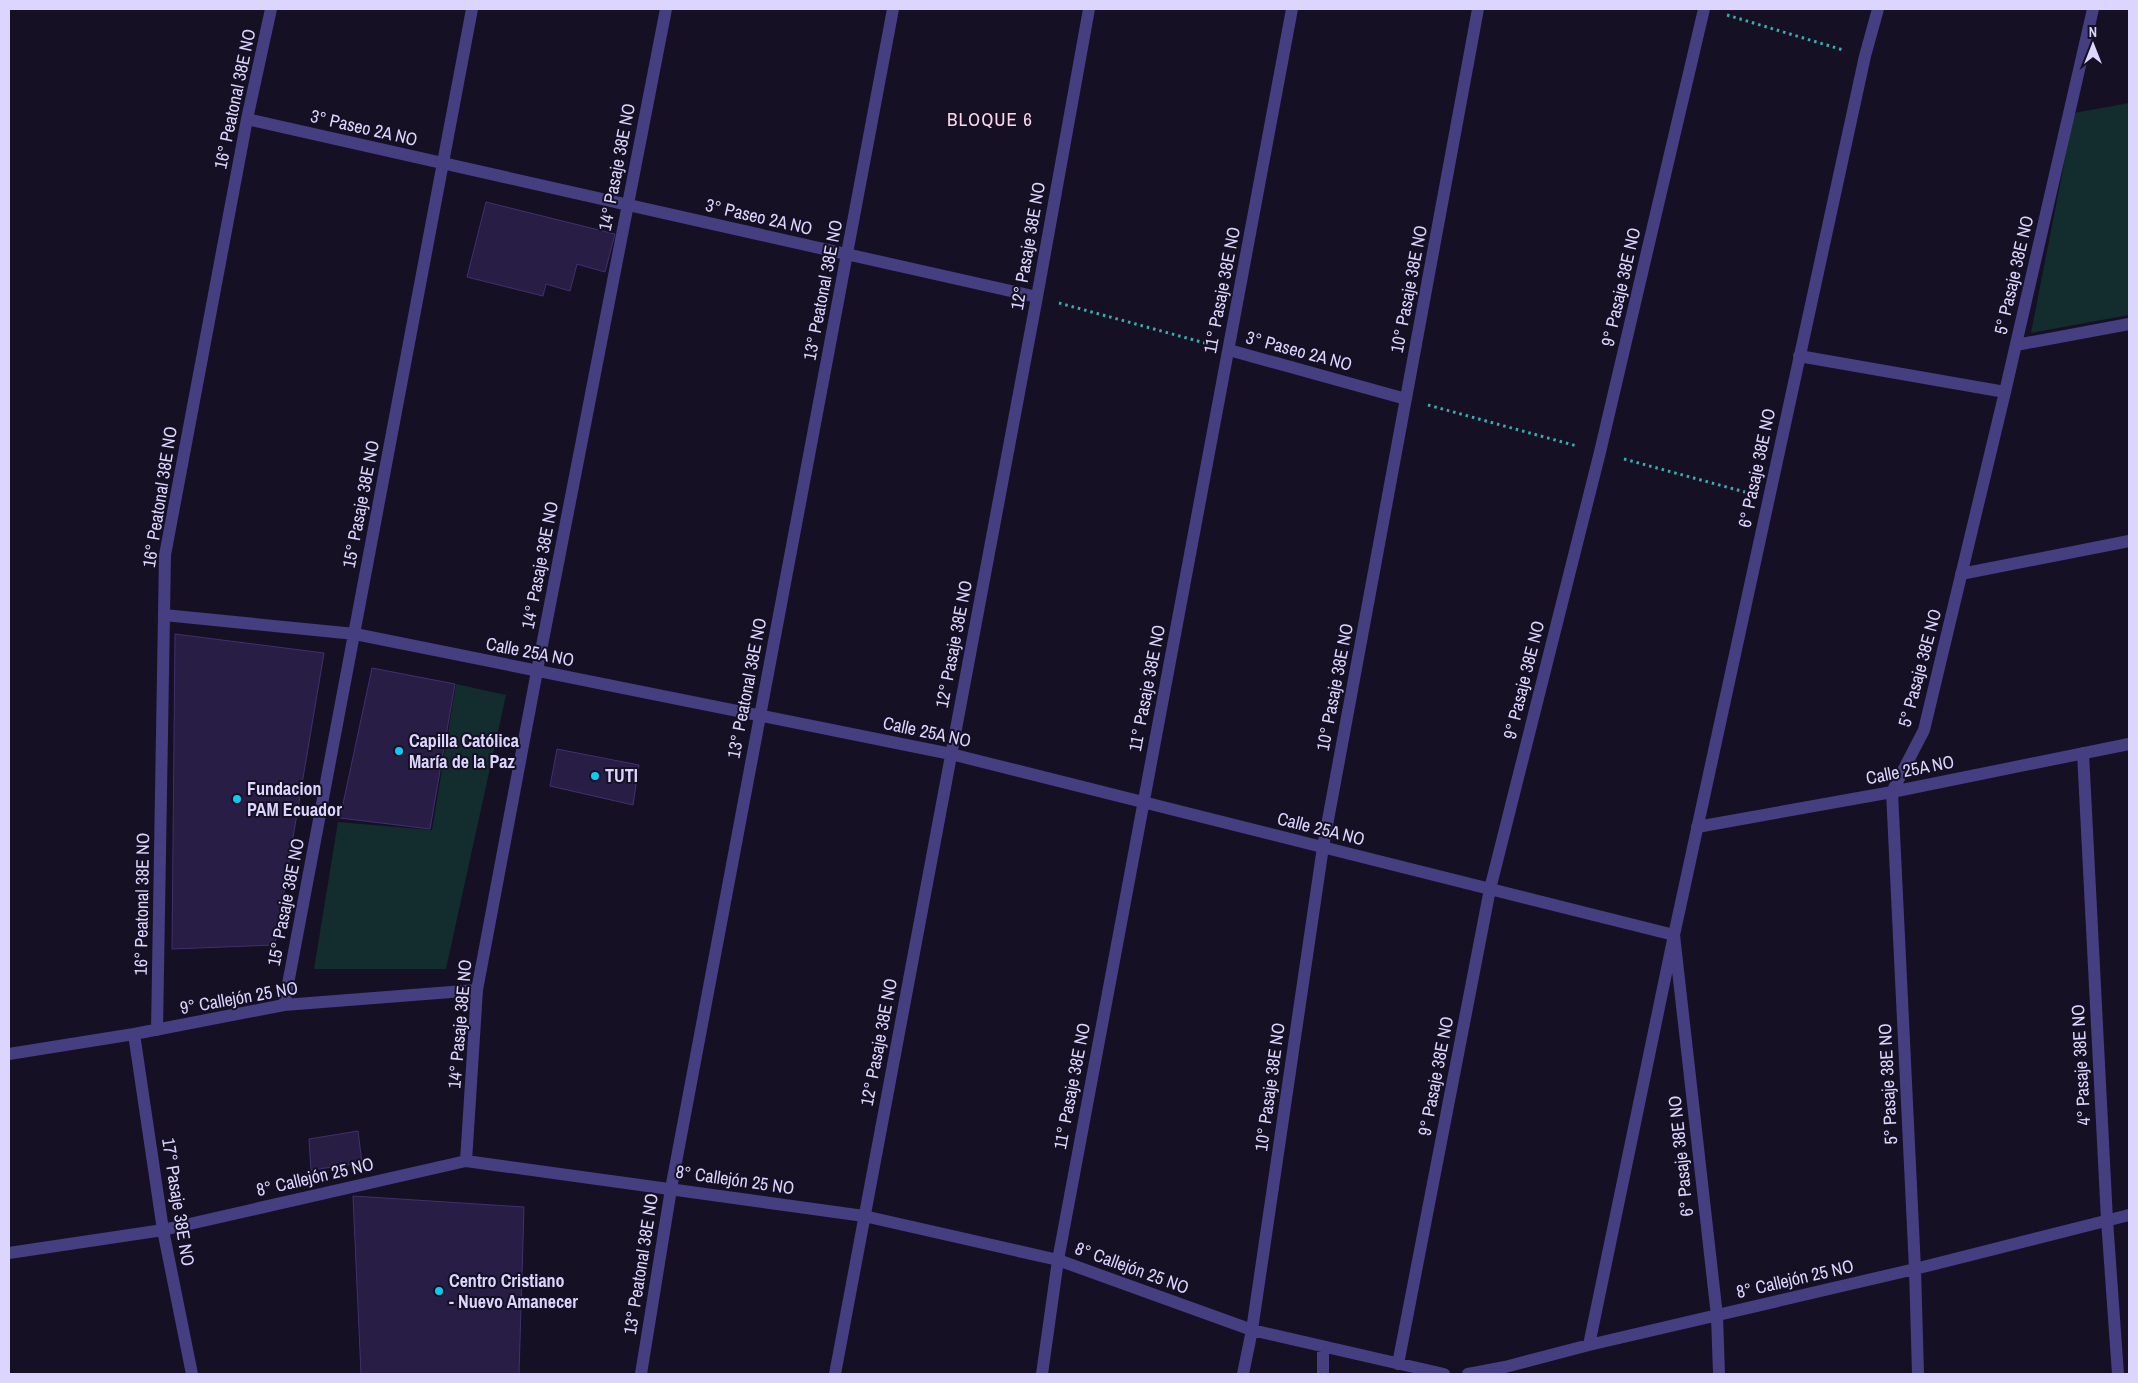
<svg xmlns="http://www.w3.org/2000/svg" width="2138" height="1383" viewBox="0 0 2138 1383" font-family="'Archivo Narrow',sans-serif">
	<style>
		.green { fill: #132d2e }
		.building { fill: #281d44; stroke: #41306f }
		.lines { fill: none; stroke-linecap: round; stroke-linejoin: round }
		.path { stroke: #36afb0; stroke-width: 3; stroke-dasharray: 2.5 4; stroke-linecap: butt }
		.minor { stroke: #453e80; stroke-width: 12 }
		.poi-dot { fill: #0dcaf1; stroke: #151024; stroke-width: 2 }
		.labels { text-anchor: middle; stroke-width: 4; stroke-linejoin: round; paint-order: stroke }
		.street-label { font-size: 18px; fill: #dcd5fd; stroke: #151024 }
		.poi-label { font-size: 18px; font-weight: bold; fill: #dcd5fd; stroke: #151024; text-anchor: start }
		.neighbourhood-label { font-size: 19px; letter-spacing: 1px; fill: #fdd7ec; stroke: #151024 }
	</style>
	<rect width="100%" height="100%" fill="#151024"/>
	<!-- green -->
	<path class="green" d="M2129,103V315L2031,333L2074,113Z
		M456,684L506,695L446,969H314L338,822L432,830Z"/>
	<!-- building -->
	<path class="building" d="M486,202L615,234L605,272L577,264L570,291L546,284L543,296L467,277Z
		M175,634L324,653L275,945L172,949Z
		M372,668L455,684L430,829L340,818Z
		M557,749L639,765L633,805L550,786Z
		M358,1131L362,1163L311,1170L309,1139Z
		M353,1196L524,1207L519,1374H361Z"/>
	<g class="lines">
		<!-- path -->
		<path class="path" d="M1727,15L1843,50
			M1059,303L1205,343
			M1428,405L1577,446
			M1624,459L1745,492"/>
		<!-- minor -->
		<path class="minor" d="M247,119L1037,297
			M2016,345L2129,324
			M1229,350L1406,399
			M1799,356L2005,392
			M1961,574L2129,541
			M164,615L355,634L951,754L1674,935L1717,1316L1719,1374
			M2083,753L2107,1220L2118,1374
			M1697,827L1892,792L2129,744
			M284,1005L472,9
			M157,1030L165,555L247,119L271,9
			M134,1034L163,1230L192,1374
			M9,1054L134,1034L284,1005L477,990
			M466,1161L477,990L537,671L666,9
			M9,1253L163,1230L466,1161L864,1216L1058,1260L1252,1330L1444,1374
			M1589,1345L1674,935L1865,56L1878,9
			M1398,1364L1490,889L1600,452L1704,9
			M641,1374L671,1189L893,9
			M835,1374L1037,297L1089,9
			M1042,1374L1058,1260L1292,9
			M1243,1374L1252,1330L1323,847L1478,9
			M1323,1374V1347
			M1468,1374L1505,1367L1589,1345L1915,1269L2129,1215
			M1918,1374L1915,1269L1892,792L1924,730L2005,392L2093,9"/>
	</g>
	<!-- markers -->
	<g class="poi-dot">
		<circle cx="399" cy="751" r="5"/>
		<circle cx="595" cy="776" r="5"/>
		<circle cx="237" cy="799" r="5"/>
		<circle cx="439" cy="1291" r="5"/>
	</g>
	<g class="labels">
		<!-- street labels -->
		<g class="street-label">
			<text transform="translate(235 99) rotate(-78)" y="6">16° Peatonal 38E NO</text>
			<text transform="translate(364 128) rotate(13)" y="6">3° Paseo 2A NO</text>
			<text transform="translate(617 167) rotate(-79)" y="6">14° Pasaje 38E NO</text>
			<text transform="translate(759 217) rotate(13)" y="6">3° Paseo 2A NO</text>
			<text transform="translate(1028 246) rotate(-80)" y="6">12° Pasaje 38E NO</text>
			<text transform="translate(2014 275) rotate(-77)" y="6">5° Pasaje 38E NO</text>
			<text transform="translate(1621 287) rotate(-77)" y="6">9° Pasaje 38E NO</text>
			<text transform="translate(1409 289) rotate(-79)" y="6">10° Pasaje 38E NO</text>
			<text transform="translate(823 290) rotate(-79)" y="6">13° Peatonal 38E NO</text>
			<text transform="translate(1222 290) rotate(-79)" y="6">11° Pasaje 38E NO</text>
			<text transform="translate(1299 351) rotate(15)" y="6">3° Paseo 2A NO</text>
			<text transform="translate(1757 468) rotate(-78)" y="6">6° Pasaje 38E NO</text>
			<text transform="translate(160 497) rotate(-81)" y="6">16° Peatonal 38E NO</text>
			<text transform="translate(361 504) rotate(-79)" y="6">15° Pasaje 38E NO</text>
			<text transform="translate(540 565) rotate(-79)" y="6">14° Pasaje 38E NO</text>
			<text transform="translate(954 644) rotate(-79)" y="6">12° Pasaje 38E NO</text>
			<text transform="translate(530 652) rotate(11)" y="6">Calle 25A NO</text>
			<text transform="translate(1920 668) rotate(-75)" y="6">5° Pasaje 38E NO</text>
			<text transform="translate(1524 680) rotate(-76)" y="6">9° Pasaje 38E NO</text>
			<text transform="translate(1335 687) rotate(-79)" y="6">10° Pasaje 38E NO</text>
			<text transform="translate(747 688) rotate(-79)" y="6">13° Peatonal 38E NO</text>
			<text transform="translate(1147 688) rotate(-79)" y="6">11° Pasaje 38E NO</text>
			<text transform="translate(927 732) rotate(12)" y="6">Calle 25A NO</text>
			<text transform="translate(1910 770) rotate(-11)" y="6">Calle 25A NO</text>
			<text transform="translate(1321 829) rotate(14)" y="6">Calle 25A NO</text>
			<text transform="translate(286 902) rotate(-79)" y="6">15° Pasaje 38E NO</text>
			<text transform="translate(142 904) rotate(-89)" y="6">16° Peatonal 38E NO</text>
			<text transform="translate(239 998) rotate(-10)" y="6">9° Callejón 25 NO</text>
			<text transform="translate(460 1024) rotate(-85)" y="6">14° Pasaje 38E NO</text>
			<text transform="translate(879 1042) rotate(-79)" y="6">12° Pasaje 38E NO</text>
			<text transform="translate(2081 1065) rotate(-93)" y="6">4° Pasaje 38E NO</text>
			<text transform="translate(1436 1076) rotate(-79)" y="6">9° Pasaje 38E NO</text>
			<text transform="translate(1888 1084) rotate(-93)" y="6">5° Pasaje 38E NO</text>
			<text transform="translate(1072 1086) rotate(-79)" y="6">11° Pasaje 38E NO</text>
			<text transform="translate(1270 1087) rotate(-82)" y="6">10° Pasaje 38E NO</text>
			<text transform="translate(1681 1156) rotate(-96)" y="6">6° Pasaje 38E NO</text>
			<text transform="translate(315 1177) rotate(-13)" y="6">8° Callejón 25 NO</text>
			<text transform="translate(735 1180) rotate(8)" y="6">8° Callejón 25 NO</text>
			<text transform="translate(178 1202) rotate(81)" y="6">17° Pasaje 38E NO</text>
			<text transform="translate(641 1264) rotate(-81)" y="6">13° Peatonal 38E NO</text>
			<text transform="translate(1132 1268) rotate(20)" y="6">8° Callejón 25 NO</text>
			<text transform="translate(1795 1279) rotate(-13)" y="6">8° Callejón 25 NO</text>
		</g>
		<!-- poi labels -->
		<g class="poi-label">
			<text x="409" y="747">Capilla Católica<tspan x="409" dy="21">María de la Paz</tspan></text>
			<text x="605" y="782">TUTI</text>
			<text x="247" y="795">Fundacion<tspan x="247" dy="21">PAM Ecuador</tspan></text>
			<text x="449" y="1287">Centro Cristiano<tspan x="449" dy="21">- Nuevo Amanecer</tspan></text>
		</g>
		<!-- neighbourhood labels -->
		<g class="neighbourhood-label">
			<text x="990" y="126">BLOQUE 6</text>
		</g>
	</g>
	<!-- border -->
	<rect width="2138" height="1383" fill="none" stroke="#dcd5fd" stroke-width="20"/>
	<!-- north arrow -->
	<g transform="translate(2093 45)" stroke="#151024" stroke-width="4" paint-order="stroke">
	<path d="M0-4L9 19L0 12L-9 19Z" fill="#dcd5fd"/>
	<text y="-8" font-size="14" font-weight="bold" text-anchor="middle" fill="#dcd5fd">N</text>
	</g>
</svg>
